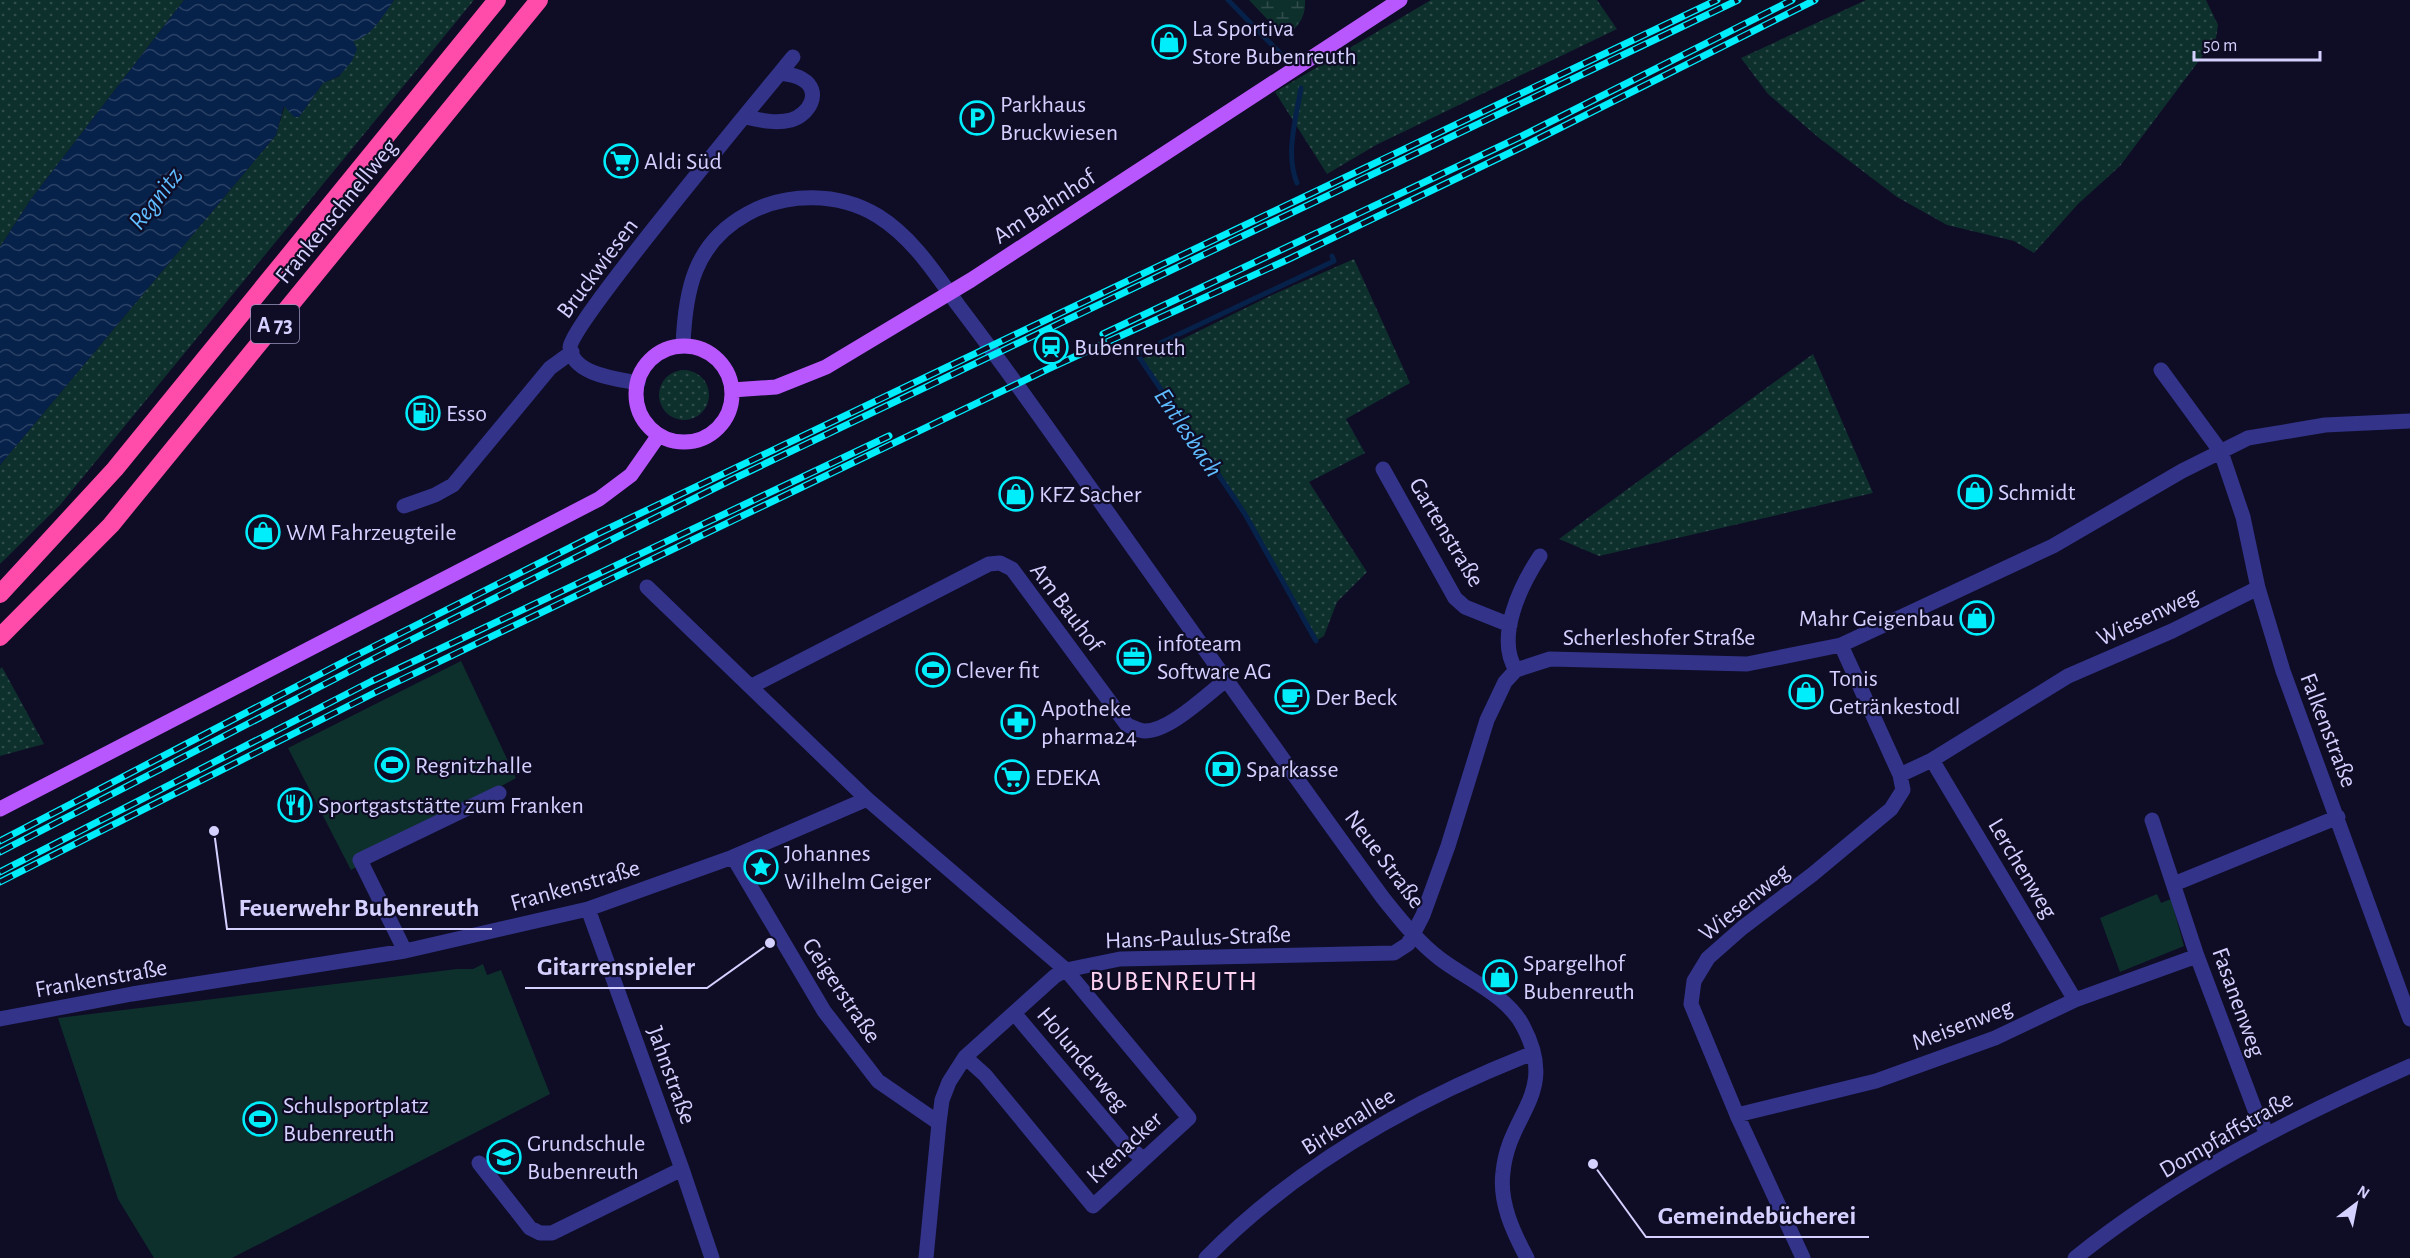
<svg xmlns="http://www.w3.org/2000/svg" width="2410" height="1258" viewBox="0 0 2410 1258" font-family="'Alegreya Sans',sans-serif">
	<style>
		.grass { fill: url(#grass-dots) }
		.wetland { fill: url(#wetland-marsh) }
		.park { fill: #0e302d }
		.water { fill: url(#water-waves) }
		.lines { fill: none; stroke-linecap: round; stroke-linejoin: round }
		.stream { stroke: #07224a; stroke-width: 5 }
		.minor { stroke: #323389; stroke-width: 15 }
		.major { stroke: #b957ff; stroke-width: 15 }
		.highway { stroke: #ff4ba9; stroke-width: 18 }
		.rail-casing { stroke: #00edfb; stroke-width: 7 }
		.rail { stroke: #0f0c25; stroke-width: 4.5; stroke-dasharray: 14; stroke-linecap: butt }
		.labels { text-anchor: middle; stroke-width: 4.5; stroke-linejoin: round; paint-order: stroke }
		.shield { fill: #0f0c25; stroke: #9995be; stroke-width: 1.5 }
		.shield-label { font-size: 22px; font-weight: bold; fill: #d4d0ff }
		.poi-label { font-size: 24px; fill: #d4d0ff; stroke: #0f0c25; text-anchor: start }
		.street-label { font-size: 24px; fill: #d4d0ff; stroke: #0f0c25 }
		.water-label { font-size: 26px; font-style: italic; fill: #5ebcff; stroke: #0f0c25 }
		.quarter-label { font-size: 27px; letter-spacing: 1.5px; fill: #ffd2f1; stroke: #0f0c25 }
		.leader { fill: none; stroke: #d4d0ff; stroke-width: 2 }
		.callout-dot { fill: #d4d0ff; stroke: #0f0c25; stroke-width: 2 }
		.callout-label { font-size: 26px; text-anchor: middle; font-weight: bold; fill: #d4d0ff; stroke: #0f0c25; stroke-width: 4.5; stroke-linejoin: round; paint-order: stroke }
	</style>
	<defs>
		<pattern id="grass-dots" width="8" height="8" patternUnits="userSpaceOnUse" patternTransform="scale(1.5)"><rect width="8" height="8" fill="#0e302d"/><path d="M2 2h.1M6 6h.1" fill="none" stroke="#304d4c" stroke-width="1.8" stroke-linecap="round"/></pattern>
		<pattern id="wetland-marsh" width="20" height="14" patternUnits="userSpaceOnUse" patternTransform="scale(1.5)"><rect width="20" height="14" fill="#0e302d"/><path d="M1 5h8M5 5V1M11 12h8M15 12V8" fill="none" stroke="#304d4c"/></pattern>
		<pattern id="water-waves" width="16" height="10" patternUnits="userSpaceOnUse" patternTransform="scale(1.5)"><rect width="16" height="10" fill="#07224a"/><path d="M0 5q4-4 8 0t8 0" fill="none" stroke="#2a4165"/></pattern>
	</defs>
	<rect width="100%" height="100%" fill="#0f0c25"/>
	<!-- grass -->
	<path class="grass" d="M0,0H184L31,199L0,247Z
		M394,0H474L60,505L0,564V465L276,135L285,105L299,117L323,83L340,76L353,41L374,27Z
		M1431,0H1597L1617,29L1376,145L1327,174L1275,92Z
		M1866,0H2206L2218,25L2216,38L2120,166L2078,204L2034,253L2014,241L1947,225L1897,197L1819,138L1768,94L1741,58Z
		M1354,259L1410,383L1346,419L1365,453L1309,482L1367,572L1337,602L1324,636L1316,641L1245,514L1140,360L1272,295Z
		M1813,354L1873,493L1599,556L1559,539Z
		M659 395a25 25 0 1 1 50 0a25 25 0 1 1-50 0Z
		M2,667L44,744L0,756V669Z"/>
	<!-- wetland -->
	<path class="wetland" d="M1249,0H1305C1306,18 1298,27 1284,37Z"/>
	<!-- park -->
	<path class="park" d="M461,661L516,778L351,870L288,748Z
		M2157,894L2161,903L2171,899L2184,946L2120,972L2100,918Z
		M483,964L487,975L501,970L550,1094L232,1258H154L118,1199L58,1018L457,969H473Z"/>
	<!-- water -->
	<path class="water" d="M184,0H394C384,14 371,38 353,41L357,49L352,61L339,76L323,83L299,117H294L284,106L276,135L0,465V247L31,199Z"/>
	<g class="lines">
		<!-- stream -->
		<path class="stream" d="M1228,0L1280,53
			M1297,183C1285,154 1296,118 1301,88
			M1316,641L1245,514L1137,354L1334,261L1332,256"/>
		<!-- minor -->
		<path class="minor" d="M745,117C760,120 775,124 791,120C809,115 823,91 802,79C796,75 787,74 780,73
			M683,346C685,291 694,243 747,214C786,192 839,192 878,216C913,238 935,273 958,305C986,342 1013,379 1040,417C1154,577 1267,739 1383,898C1400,919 1417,941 1439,958C1466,979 1507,995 1523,1026C1559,1094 1509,1112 1503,1172C1499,1202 1513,1232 1527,1258
			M2161,370L2221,452L2243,517L2258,588L2283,671L2410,1019
			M638,383C618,379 572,375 570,347C568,328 766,90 793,57
			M1383,469L1455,598L1465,607L1510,625
			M404,506L435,495L453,485L550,368L572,352
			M647,587L867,799L1066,970L1189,1118L1093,1206L985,1075L965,1057
			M1516,670C1495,637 1521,585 1540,556
			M752,686L989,564L1000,563L1012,569L1127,725C1132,727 1139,731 1145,731C1170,731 1206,695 1226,680
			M1932,760L2075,1000
			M1900,775L1932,760L2068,676L2172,631L2258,588
			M2152,820L2197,956L2255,1110L2267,1133
			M733,857L824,1011L878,1081L939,1123
			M2174,884L2338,817
			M588,909L682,1169L712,1258
			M405,951L360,860L499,793
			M1014,1013L1123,1142L1143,1159
			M0,1019L132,994L405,951L588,909L733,857L867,799
			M1737,1115L1876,1081L1995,1038L2075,1000L2197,956
			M479,1163L530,1228L540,1233H552L682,1169
			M926,1258L939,1123L942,1100L949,1082L965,1057L1055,976L1066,970L1120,959L1394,953L1408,944L1423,915L1448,846L1487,720L1505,682L1516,670L1550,659L1747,664L1841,645L2053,546L2182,471L2248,438L2325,425L2410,421
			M1206,1258C1296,1166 1413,1100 1533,1053
			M1803,1258L1737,1115L1691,1004L1694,981L1708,958L1742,928L1813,874L1891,809L1903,790L1900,775L1841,645
			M2075,1258C2176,1177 2292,1118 2410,1066"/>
		<!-- major -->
		<path class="major" d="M636 394a48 48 0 1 1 96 0a48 48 0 1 1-96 0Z
			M732,390L776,387L826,367L971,280L1400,0
			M0,809L599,499L631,475L659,435"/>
		<!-- highway -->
		<path class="highway" d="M0,594L115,469L497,0
			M0,637L111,525L539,0"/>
		<defs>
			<path id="rail" d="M1103,334L1522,136L1792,0
				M0,841L351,658L599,533L1717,0
				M0,852L383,654L731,480L1738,0
				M0,872L372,681L889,436
				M0,882L378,691L1050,368L1289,259L1524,146L1815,0"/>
		</defs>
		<!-- rail casing -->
		<use href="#rail" class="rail-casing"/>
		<!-- rail -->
		<use href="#rail" class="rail"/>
	</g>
	<!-- icons -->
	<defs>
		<symbol id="shop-ring" viewBox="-11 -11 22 22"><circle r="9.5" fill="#0f0c25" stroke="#00edfb" stroke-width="1.5"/><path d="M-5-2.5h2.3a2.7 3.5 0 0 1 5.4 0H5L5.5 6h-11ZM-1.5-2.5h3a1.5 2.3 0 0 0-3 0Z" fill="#00edfb"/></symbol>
		<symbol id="parking-ring" viewBox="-11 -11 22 22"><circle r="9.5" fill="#0f0c25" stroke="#00edfb" stroke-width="1.5"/><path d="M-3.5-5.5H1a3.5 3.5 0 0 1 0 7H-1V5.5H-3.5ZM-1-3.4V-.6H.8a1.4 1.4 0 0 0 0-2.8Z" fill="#00edfb"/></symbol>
		<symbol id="supermarket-ring" viewBox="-11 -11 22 22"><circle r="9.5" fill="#0f0c25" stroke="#00edfb" stroke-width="1.5"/><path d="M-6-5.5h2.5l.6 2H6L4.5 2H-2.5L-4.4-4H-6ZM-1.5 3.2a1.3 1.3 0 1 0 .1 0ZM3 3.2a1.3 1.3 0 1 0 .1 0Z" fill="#00edfb"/></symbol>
		<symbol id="station-ring" viewBox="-11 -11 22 22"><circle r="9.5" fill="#0f0c25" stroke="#00edfb" stroke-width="1.5"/><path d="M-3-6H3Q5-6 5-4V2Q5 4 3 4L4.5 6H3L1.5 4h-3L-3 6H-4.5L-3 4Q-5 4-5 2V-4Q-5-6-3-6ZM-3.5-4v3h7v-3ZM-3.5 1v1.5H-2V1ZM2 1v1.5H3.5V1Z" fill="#00edfb"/></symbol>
		<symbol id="fuel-ring" viewBox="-11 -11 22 22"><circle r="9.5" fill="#0f0c25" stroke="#00edfb" stroke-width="1.5"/><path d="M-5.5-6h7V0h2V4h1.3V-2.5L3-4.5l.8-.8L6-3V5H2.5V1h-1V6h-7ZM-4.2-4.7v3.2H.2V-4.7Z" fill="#00edfb"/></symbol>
		<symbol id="office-ring" viewBox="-11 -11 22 22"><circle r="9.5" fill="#0f0c25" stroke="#00edfb" stroke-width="1.5"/><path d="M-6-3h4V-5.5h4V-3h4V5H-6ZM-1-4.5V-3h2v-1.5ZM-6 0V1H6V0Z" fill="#00edfb"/></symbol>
		<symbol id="stadium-ring" viewBox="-11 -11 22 22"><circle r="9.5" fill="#0f0c25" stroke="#00edfb" stroke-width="1.5"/><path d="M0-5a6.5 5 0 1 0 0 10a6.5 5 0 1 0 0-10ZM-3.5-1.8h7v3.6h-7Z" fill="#00edfb"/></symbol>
		<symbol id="cafe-ring" viewBox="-11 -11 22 22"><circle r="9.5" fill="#0f0c25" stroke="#00edfb" stroke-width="1.5"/><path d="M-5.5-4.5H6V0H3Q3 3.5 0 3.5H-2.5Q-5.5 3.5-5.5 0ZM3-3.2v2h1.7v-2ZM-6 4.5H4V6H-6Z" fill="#00edfb"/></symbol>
		<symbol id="pharmacy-ring" viewBox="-11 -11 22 22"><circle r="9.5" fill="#0f0c25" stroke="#00edfb" stroke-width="1.5"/><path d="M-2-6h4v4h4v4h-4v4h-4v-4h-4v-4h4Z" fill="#00edfb"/></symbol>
		<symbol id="bank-ring" viewBox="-11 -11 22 22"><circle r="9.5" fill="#0f0c25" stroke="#00edfb" stroke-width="1.5"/><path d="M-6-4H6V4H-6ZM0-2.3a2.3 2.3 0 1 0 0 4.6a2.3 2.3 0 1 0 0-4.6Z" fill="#00edfb"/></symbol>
		<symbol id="restaurant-ring" viewBox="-11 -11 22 22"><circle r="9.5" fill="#0f0c25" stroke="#00edfb" stroke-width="1.5"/><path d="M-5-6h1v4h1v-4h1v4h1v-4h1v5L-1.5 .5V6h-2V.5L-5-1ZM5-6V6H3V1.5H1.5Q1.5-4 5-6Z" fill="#00edfb"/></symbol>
		<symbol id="sight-ring" viewBox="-11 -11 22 22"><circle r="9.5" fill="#0f0c25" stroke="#00edfb" stroke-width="1.5"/><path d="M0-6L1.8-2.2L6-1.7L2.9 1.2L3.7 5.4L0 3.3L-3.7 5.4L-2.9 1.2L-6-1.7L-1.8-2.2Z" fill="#00edfb"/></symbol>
		<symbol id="school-ring" viewBox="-11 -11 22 22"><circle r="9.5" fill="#0f0c25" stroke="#00edfb" stroke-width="1.5"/><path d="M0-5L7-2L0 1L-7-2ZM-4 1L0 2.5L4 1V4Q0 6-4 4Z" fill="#00edfb"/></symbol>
	</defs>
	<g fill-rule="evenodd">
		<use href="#shop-ring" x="1150" y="23" width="38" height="38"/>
		<use href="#parking-ring" x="958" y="99" width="38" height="38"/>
		<use href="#supermarket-ring" x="602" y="142" width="38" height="38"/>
		<use href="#station-ring" x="1032" y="328" width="38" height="38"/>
		<use href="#fuel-ring" x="404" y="394" width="38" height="38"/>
		<use href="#shop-ring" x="1956" y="473" width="38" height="38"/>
		<use href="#shop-ring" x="997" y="475" width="38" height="38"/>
		<use href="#shop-ring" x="244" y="513" width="38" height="38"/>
		<use href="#shop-ring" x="1958" y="599" width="38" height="38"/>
		<use href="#office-ring" x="1115" y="638" width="38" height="38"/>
		<use href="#stadium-ring" x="914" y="651" width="38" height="38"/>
		<use href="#shop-ring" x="1787" y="673" width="38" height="38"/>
		<use href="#cafe-ring" x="1273" y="678" width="38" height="38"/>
		<use href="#pharmacy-ring" x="999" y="703" width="38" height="38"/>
		<use href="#stadium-ring" x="373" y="746" width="38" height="38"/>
		<use href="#bank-ring" x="1204" y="750" width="38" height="38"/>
		<use href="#supermarket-ring" x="993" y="758" width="38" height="38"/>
		<use href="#restaurant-ring" x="276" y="786" width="38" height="38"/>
		<use href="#sight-ring" x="742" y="848" width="38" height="38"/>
		<use href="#shop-ring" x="1481" y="958" width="38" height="38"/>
		<use href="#stadium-ring" x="241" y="1100" width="38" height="38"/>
		<use href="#school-ring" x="485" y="1138" width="38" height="38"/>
	</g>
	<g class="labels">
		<!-- shield labels -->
		<rect class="shield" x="251" y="305" width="48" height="38" rx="4.5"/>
		<g class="shield-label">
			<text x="275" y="332">A 73</text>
		</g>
		<!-- poi labels -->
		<g class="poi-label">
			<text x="1192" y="36">La Sportiva<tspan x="1192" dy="28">Store Bubenreuth</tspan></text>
			<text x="1000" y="112">Parkhaus<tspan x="1000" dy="28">Bruckwiesen</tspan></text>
			<text x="644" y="169">Aldi Süd</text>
			<text x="1074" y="355">Bubenreuth</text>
			<text x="446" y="421">Esso</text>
			<text x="1998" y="500">Schmidt</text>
			<text x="1039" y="502">KFZ Sacher</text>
			<text x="286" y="540">WM Fahrzeugteile</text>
			<text x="1954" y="626" text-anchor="end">Mahr Geigenbau</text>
			<text x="1157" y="651">infoteam<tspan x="1157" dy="28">Software AG</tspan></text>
			<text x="956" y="678">Clever fit</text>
			<text x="1829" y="686">Tonis<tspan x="1829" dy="28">Getränkestodl</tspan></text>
			<text x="1315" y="705">Der Beck</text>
			<text x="1041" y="716">Apotheke<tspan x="1041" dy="28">pharma24</tspan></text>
			<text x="415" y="773">Regnitzhalle</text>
			<text x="1246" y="777">Sparkasse</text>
			<text x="1035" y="785">EDEKA</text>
			<text x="318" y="813">Sportgaststätte zum Franken</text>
			<text x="784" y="861">Johannes<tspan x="784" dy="28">Wilhelm Geiger</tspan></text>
			<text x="1523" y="971">Spargelhof<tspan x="1523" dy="28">Bubenreuth</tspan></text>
			<text x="283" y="1113">Schulsportplatz<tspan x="283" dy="28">Bubenreuth</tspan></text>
			<text x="527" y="1151">Grundschule<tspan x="527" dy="28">Bubenreuth</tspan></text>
		</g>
		<!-- street labels -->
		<g class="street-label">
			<text transform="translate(1044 206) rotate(-33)" y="8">Am Bahnhof</text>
			<text transform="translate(336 211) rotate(-51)" y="8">Frankenschnellweg</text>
			<text transform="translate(597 268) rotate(-53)" y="8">Bruckwiesen</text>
			<text transform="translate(1447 532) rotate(59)" y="8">Gartenstraße</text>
			<text transform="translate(1067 607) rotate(53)" y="8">Am Bauhof</text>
			<text transform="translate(2147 616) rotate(-25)" y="8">Wiesenweg</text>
			<text x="1659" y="645">Scherleshofer Straße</text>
			<text transform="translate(2329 730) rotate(69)" y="8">Falkenstraße</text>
			<text transform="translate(1385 859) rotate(53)" y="8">Neue Straße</text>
			<text transform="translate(2023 868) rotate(59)" y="8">Lerchenweg</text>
			<text transform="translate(575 885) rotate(-16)" y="8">Frankenstraße</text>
			<text transform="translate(1744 902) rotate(-39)" y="8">Wiesenweg</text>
			<text transform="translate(1198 937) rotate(-2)" y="8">Hans-Paulus-Straße</text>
			<text transform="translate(101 978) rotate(-10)" y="8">Frankenstraße</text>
			<text transform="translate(842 990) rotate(56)" y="8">Geigerstraße</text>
			<text transform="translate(2239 1002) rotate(70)" y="8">Fasanenweg</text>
			<text transform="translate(1962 1024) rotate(-21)" y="8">Meisenweg</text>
			<text transform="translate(1083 1059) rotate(50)" y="8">Holunderweg</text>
			<text transform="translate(672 1075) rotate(70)" y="8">Jahnstraße</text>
			<text transform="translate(1348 1121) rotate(-32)" y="8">Birkenallee</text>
			<text transform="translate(2226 1134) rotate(-30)" y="8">Dompfaffstraße</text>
			<text transform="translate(1124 1147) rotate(-43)" y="8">Krenacker</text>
		</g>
		<!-- water labels -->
		<g class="water-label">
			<text transform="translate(155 198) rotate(-52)" y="9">Regnitz</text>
			<text transform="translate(1189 432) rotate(56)" y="9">Entlesbach</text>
		</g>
		<!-- quarter labels -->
		<g class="quarter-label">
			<text x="1174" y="990">BUBENREUTH</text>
		</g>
	</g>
	<!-- callouts -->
	<path class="leader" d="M214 831L227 929H492M770 943L707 988H525M1593 1164L1646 1237H1869"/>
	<g class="callout-dot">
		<circle cx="214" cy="831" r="6"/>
		<circle cx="770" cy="943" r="6"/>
		<circle cx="1593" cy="1164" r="6"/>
	</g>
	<g class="callout-label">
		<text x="359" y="916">Feuerwehr Bubenreuth</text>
		<text x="616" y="975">Gitarrenspieler</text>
		<text x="1757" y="1224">Gemeindebücherei</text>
	</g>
	<!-- north arrow -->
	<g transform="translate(2356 1204) rotate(32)" stroke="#0f0c25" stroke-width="4.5" paint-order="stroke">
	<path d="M0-4.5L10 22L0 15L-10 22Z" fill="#d4d0ff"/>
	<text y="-9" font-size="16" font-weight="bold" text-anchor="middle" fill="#d4d0ff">N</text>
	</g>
	<!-- scale -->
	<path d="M2194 51v9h126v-9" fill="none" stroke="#d4d0ff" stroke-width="3"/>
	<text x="2203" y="51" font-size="18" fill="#d4d0ff" stroke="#0f0c25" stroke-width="4.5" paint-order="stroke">50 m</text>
</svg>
